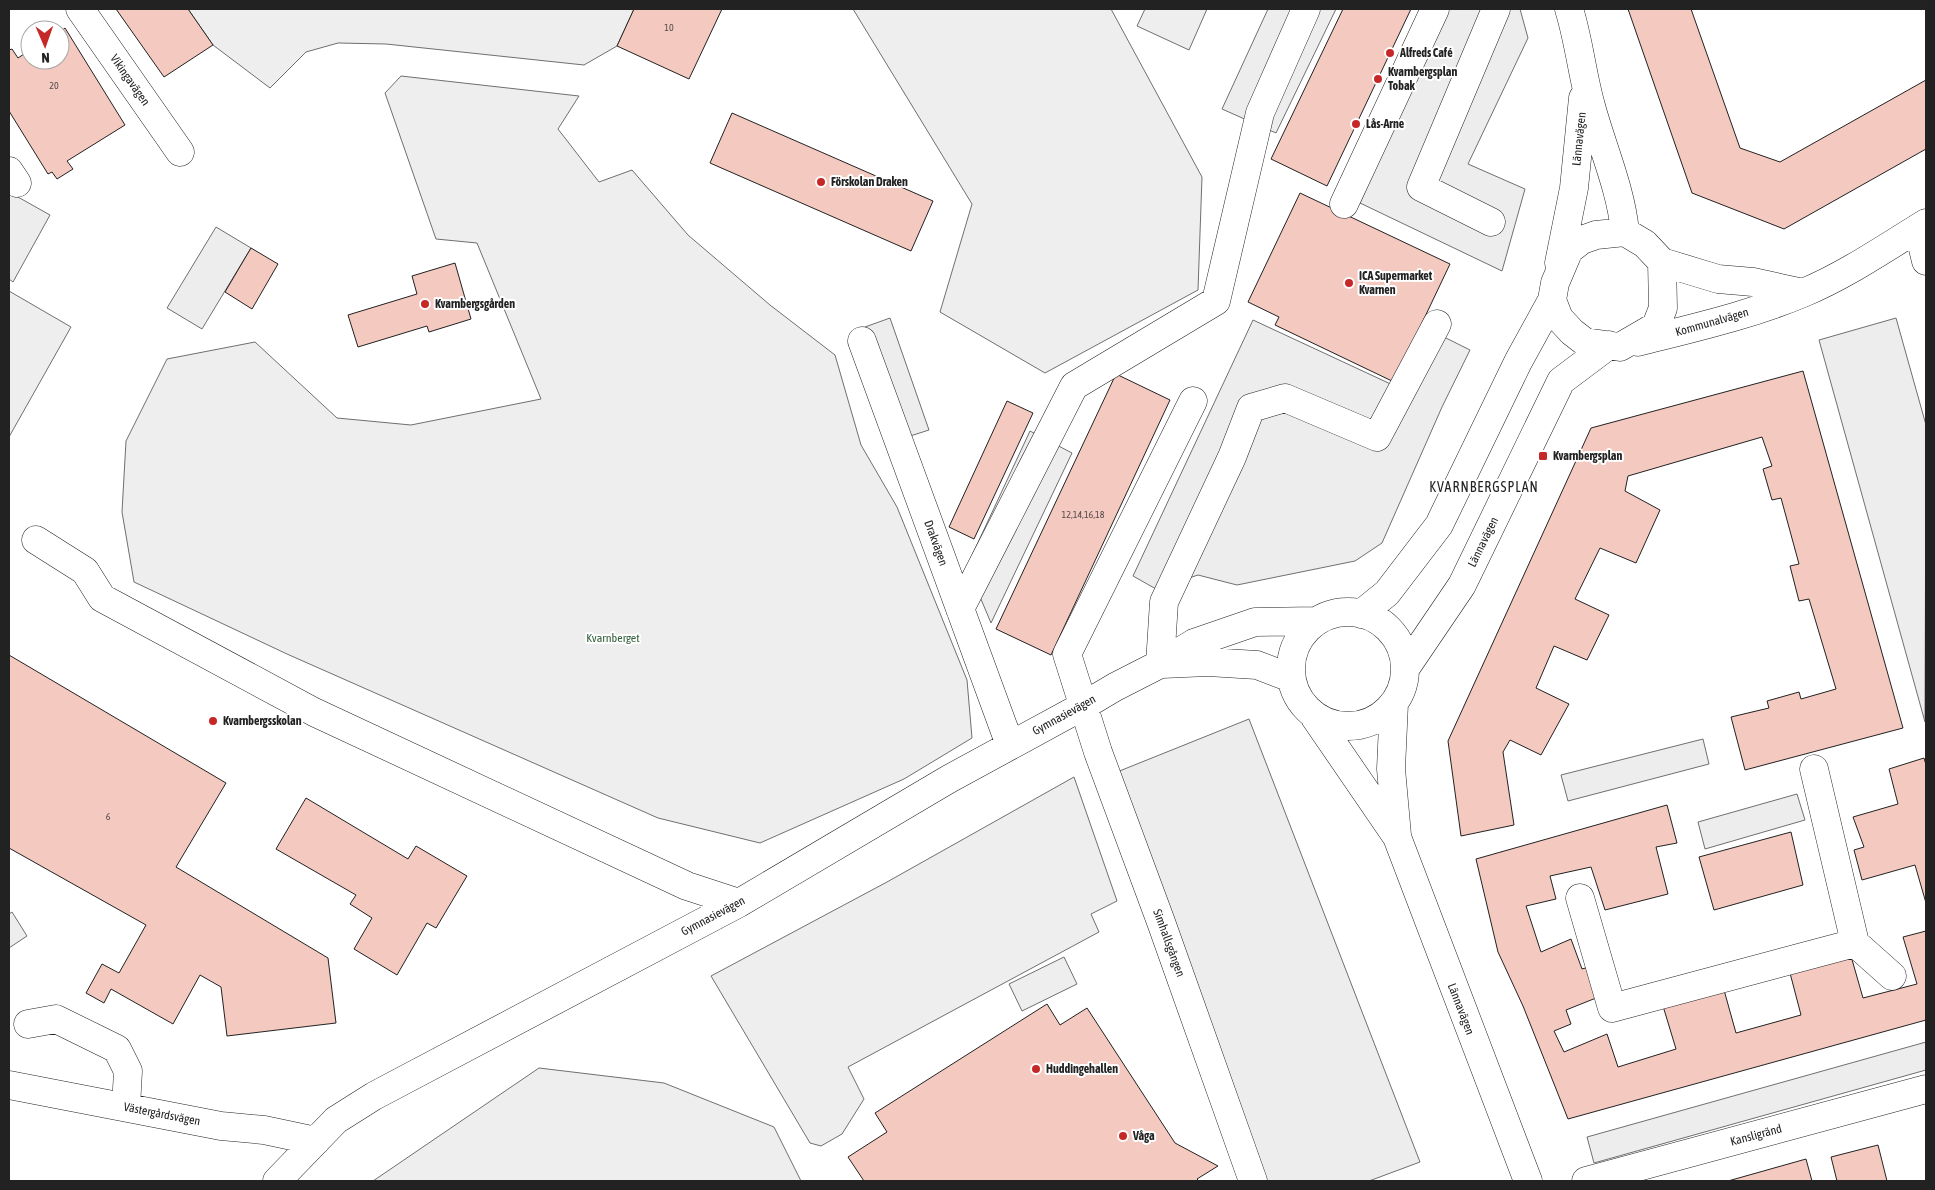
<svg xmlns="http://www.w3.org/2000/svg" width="1935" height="1190" viewBox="0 0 1935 1190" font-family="'Asap Condensed',sans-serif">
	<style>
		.green { fill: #eee; stroke: #6f6f6f }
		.parking { fill: #ededed; stroke: #6f6f6f }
		.building { fill: #f3c9c0; stroke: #222 }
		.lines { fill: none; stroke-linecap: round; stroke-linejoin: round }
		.minor-casing { stroke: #222; stroke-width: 29 }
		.minor { stroke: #fff; stroke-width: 28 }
		.poi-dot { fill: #c62828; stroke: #fff; stroke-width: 2 }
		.labels { text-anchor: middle; stroke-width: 4; stroke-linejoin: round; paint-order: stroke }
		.number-label { font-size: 10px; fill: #564c4a }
		.poi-label { font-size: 12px; font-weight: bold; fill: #222; stroke: #fff; text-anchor: start }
		.street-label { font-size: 12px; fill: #222; stroke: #fff }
		.park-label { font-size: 12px; fill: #2f5e38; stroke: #fff }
		.neighbourhood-label { font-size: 14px; letter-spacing: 1px; fill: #222; stroke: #fff }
	</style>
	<rect width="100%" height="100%" fill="#fff"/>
	<!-- green -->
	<path class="green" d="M188,9H634L617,46L584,65L386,44L338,43L306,52L270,88L213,45Z
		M853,9H1111L1202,177L1198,290L1045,373L940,312L972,204Z
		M1145,9H1207L1189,50L1137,26Z
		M401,76L579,96L558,129L599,182L632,170L688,235L770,305L835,355L861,445L897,507L967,680L972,738L904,779L760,843L658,818L287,654L134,582L122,512L126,441L167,359L255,342L337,418L411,425L541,399L477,243L436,239L385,93Z
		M9,291L71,327L9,437Z
		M1074,777L1117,901L1091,914L1099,932L848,1067L864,1099L842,1134L821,1146L810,1143L711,976L887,882Z
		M1064,957L1077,984L1022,1011L1009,984Z
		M539,1068L664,1083L774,1127L801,1181H373Z"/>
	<!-- parking -->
	<path class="parking" d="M1268,9H1336L1276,133L1222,109Z
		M1446,9H1520L1528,38L1468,164L1525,189L1502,271L1360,203Z
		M9,192L50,215L13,282L9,279Z
		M216,227L251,248L202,329L167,308Z
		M890,318L929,430L904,438L865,327Z
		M1896,318L1926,425L1925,722L1819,340Z
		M1253,320L1397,387L1426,328L1470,350L1442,407L1382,543L1355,561L1237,585L1198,575L1156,589L1133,576Z
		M1030,431L1072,453L991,623L967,566Z
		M1249,719L1420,1162L1369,1181H1263L1117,772Z
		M1703,739L1709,764L1568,801L1561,775Z
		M1797,794L1805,820L1705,849L1698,822Z
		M12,912L27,936L9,948V914Z
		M1926,1042V1070L1594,1163L1587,1137Z"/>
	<!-- building -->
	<path class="building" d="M116,9H188L213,45L164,77Z
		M634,9H722L689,79L617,46Z
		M1343,9H1411L1327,186L1271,159Z
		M1628,9H1691L1740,148L1780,162L1926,80V149L1784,229L1692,193Z
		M65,28L125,125L67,161L73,169L57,179L52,172L48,174L9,111V50L12,49L18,58L30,50V60H60V32Z
		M732,113L933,201L911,251L710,163Z
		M1300,193L1450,264L1394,382L1275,325L1279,317L1248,302Z
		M251,248L278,264L252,309L225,292Z
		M455,263L471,319L429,332L427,326L358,347L348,315L417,294L412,276Z
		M1803,371L1903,728L1745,770L1731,717L1769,708L1767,701L1799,692L1801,699L1836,689L1809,599L1799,601L1790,566L1799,564L1781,498L1772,500L1763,469L1772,466L1762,437L1628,476L1625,491L1660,510L1636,563L1600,548L1575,599L1609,615L1587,660L1554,646L1536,688L1569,704L1541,755L1510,740L1503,752L1514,825L1461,836L1448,741L1591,428Z
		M1116,374L1170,400L1051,655L996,629Z
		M1007,401L1033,413L974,539L949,527Z
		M9,655L226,783L176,867L328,958L336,1023L227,1036L221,987L200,975L173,1024L111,989L104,1003L86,993L102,964L119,973L146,925L9,848Z
		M1924,758L1926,765V903L1915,865L1862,880L1854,850L1864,847L1853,817L1898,804L1889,769Z
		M306,798L408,859L416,846L467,876L436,928L427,923L397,975L354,949L372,918L350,904L356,895L276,849Z
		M1667,805L1677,843L1656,847L1668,894L1605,910L1591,867L1550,876L1556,899L1526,906L1541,952L1571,939L1582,969L1595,965L1606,994L1566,1010L1571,1024L1554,1031L1564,1052L1607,1034L1618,1067L1676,1049L1663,1006L1724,990L1736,1033L1801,1015L1790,973L1851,956L1863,998L1917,984L1903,937L1926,931V1020L1568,1119L1523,1006L1498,952L1476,859Z
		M1791,832L1803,885L1714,910L1699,857Z
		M1047,1004L1060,1025L1087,1008L1175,1143L1218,1166L1197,1179L1199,1181H864L848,1157L887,1132L875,1113Z
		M1878,1145L1887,1181H1837L1831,1157Z
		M1806,1159L1812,1181H1728Z"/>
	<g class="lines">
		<defs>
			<path id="minor" d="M80,9L180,152
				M1569,9C1579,41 1582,74 1591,106C1602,147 1621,189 1625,232
				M9,171L17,183
				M1344,204L1435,9
				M1491,222L1421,187L1496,9
				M1918,228L1926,261
				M1625,232L1645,244L1662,262L1663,308L1656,326L1620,347L1585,342L1572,332L1559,318L1552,300L1555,283L1569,250L1582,240L1596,235Z
				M1662,262L1718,279L1753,282L1803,293
				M1559,263L1574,188L1583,98
				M862,341L1010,745
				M1638,342C1693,328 1751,315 1803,293C1846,275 1887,247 1926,223
				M1193,401L1067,654L1098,752L1161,922L1253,1181
				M36,540L85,571L102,598L314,712L687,886L739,903
				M960,609L1074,386L1216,301L1260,113L1306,9
				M1291 669a57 57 0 1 1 114 0a57 57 0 1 1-114 0Z
				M1361,614L1387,593L1439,525L1518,362L1552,300
				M1160,664L1164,602L1232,457L1251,408L1285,398L1377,437L1437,324
				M1162,664L1208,662L1257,665L1291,678
				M1405,669L1462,585L1561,381L1609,345
				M1394,703L1391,769L1397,835
				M1314,716L1397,837L1528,1181
				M1580,898L1612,1008L1855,943L1814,769
				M1855,943L1892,976
				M28,1024L56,1019L117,1049L128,1071L126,1107
				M9,1085L221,1126L264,1130L316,1141
				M277,1181L336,1120L374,1096L739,903L949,779L1083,706L1115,687L1160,664L1194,643L1255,622L1316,621
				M1586,1181L1926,1089"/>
		</defs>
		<!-- minor casing -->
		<use href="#minor" class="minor-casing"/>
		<!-- minor -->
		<use href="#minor" class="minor"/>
	</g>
	<!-- markers -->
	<g class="poi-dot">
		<circle cx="1390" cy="53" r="5"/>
		<circle cx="1378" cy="79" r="5"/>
		<circle cx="1356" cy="124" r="5"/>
		<circle cx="821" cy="182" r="5"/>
		<circle cx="1349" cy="283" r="5"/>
		<circle cx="425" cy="304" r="5"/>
		<rect x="1538" y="451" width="10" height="10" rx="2.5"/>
		<circle cx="213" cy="721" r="5"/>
		<circle cx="1036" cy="1069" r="5"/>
		<circle cx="1123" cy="1136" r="5"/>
	</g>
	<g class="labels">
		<!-- number labels -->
		<g class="number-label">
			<text x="669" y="31">10</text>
			<text x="54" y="89">20</text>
			<text x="1083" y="518">12,14,16,18</text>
			<text x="108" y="820">6</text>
		</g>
		<!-- poi labels -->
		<g class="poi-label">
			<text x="1400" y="57">Alfreds Café</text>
			<text x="1388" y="76">Kvarnbergsplan<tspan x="1388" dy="14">Tobak</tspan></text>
			<text x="1366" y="128">Lås-Arne</text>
			<text x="831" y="186">Förskolan Draken</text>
			<text x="1359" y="280">ICA Supermarket<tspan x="1359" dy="14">Kvarnen</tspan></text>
			<text x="435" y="308">Kvarnbergsgården</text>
			<text x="1553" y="460">Kvarnbergsplan</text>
			<text x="223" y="725">Kvarnbergsskolan</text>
			<text x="1046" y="1073">Huddingehallen</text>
			<text x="1133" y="1140">Våga</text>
		</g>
		<!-- street labels -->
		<g class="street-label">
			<text transform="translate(130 80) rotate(55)" y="4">Vikingavägen</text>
			<text transform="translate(1579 139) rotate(-84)" y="4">Lännavägen</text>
			<text transform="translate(1712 322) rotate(-16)" y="4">Kommunalvägen</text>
			<text transform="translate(1483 542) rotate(-64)" y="4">Lännavägen</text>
			<text transform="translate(936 543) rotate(70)" y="4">Drakvägen</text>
			<text transform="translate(1064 715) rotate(-29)" y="4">Gymnasievägen</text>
			<text transform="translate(713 916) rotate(-28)" y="4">Gymnasievägen</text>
			<text transform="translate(1169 943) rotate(70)" y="4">Simhallsgången</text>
			<text transform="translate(1461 1009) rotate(69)" y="4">Lännavägen</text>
			<text transform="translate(162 1114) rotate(11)" y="4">Västergårdsvägen</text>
			<text transform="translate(1756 1135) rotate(-15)" y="4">Kansligränd</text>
		</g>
		<!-- park labels -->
		<g class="park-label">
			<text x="613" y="642">Kvarnberget</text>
		</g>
		<!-- neighbourhood labels -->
		<g class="neighbourhood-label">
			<text x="1484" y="492">KVARNBERGSPLAN</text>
		</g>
	</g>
	<!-- border -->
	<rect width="1935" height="1190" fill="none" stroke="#222222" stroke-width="20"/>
	<!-- north arrow -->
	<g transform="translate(45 45) rotate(178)"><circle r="24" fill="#ffffff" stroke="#a7a7a7"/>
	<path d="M0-4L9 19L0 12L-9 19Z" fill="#c62828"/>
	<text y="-8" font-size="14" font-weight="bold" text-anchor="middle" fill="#222222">N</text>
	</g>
</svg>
